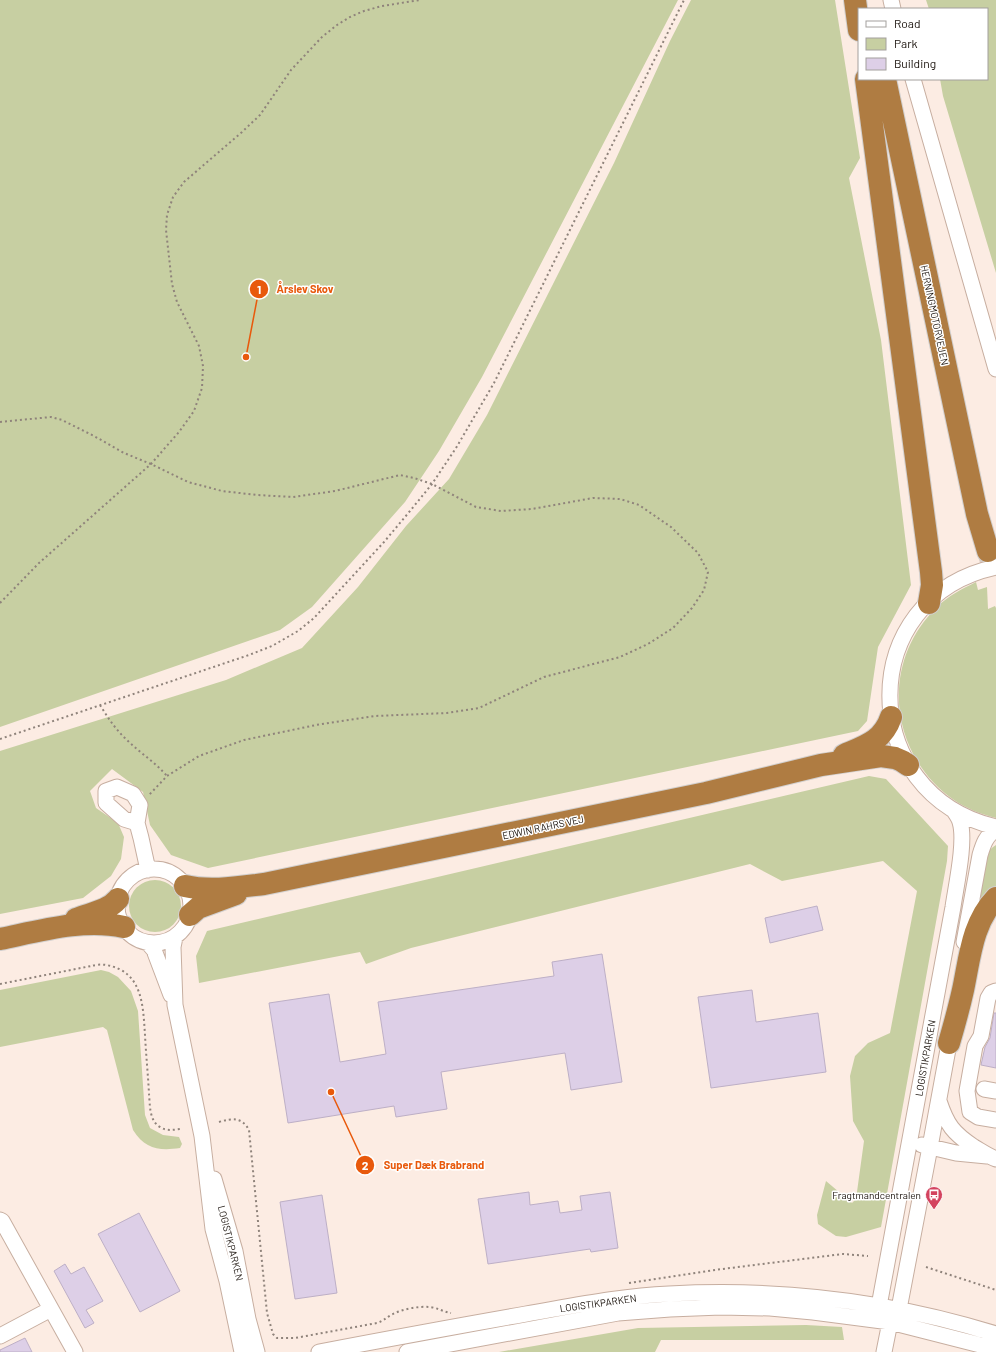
<svg xmlns="http://www.w3.org/2000/svg" width="996" height="1352" viewBox="0 0 996 1352" font-family="Barlow,sans-serif">
	<style>
		.green { fill: #c7cfa2 }
		.building { fill: #ddcfe7; stroke: #bdafc6 }
		.lines { fill: none; stroke-linecap: round; stroke-linejoin: round }
		.highway-tunnel { stroke: #dacbc3; stroke-width: 22; stroke-dasharray: 22 11; stroke-linecap: butt }
		.minor-casing { stroke: #c7aea0; stroke-width: 17 }
		.highway-casing { stroke: #d1cfce; stroke-width: 24 }
		.path { stroke: #8f837b; stroke-width: 2; stroke-dasharray: 2 3; stroke-linecap: butt }
		.minor { stroke: #fff; stroke-width: 15 }
		.highway { stroke: #af7c42; stroke-width: 22 }
		.labels { text-anchor: middle; stroke-width: 3; stroke-linejoin: round; paint-order: stroke }
		.street-label { font-size: 10px; fill: #19110b; stroke: #fff }
		.poi-label { font-size: 10px; fill: #19110b; stroke: #fff; text-anchor: end }
		.leader { fill: none; stroke: #e8590c; stroke-width: 1.5 }
		.callout-dot { fill: #e8590c; stroke: #fff; stroke-width: 1.5 }
		.mark-label { font-size: 12px; text-anchor: middle; font-weight: bold; fill: #fff }
		.callout-label { font-size: 11px; text-anchor: middle; font-weight: bold; fill: #e8590c; stroke: #fff; stroke-width: 3; stroke-linejoin: round; paint-order: stroke }
	</style>
	<rect width="100%" height="100%" fill="#fcece3"/>
	<!-- green -->
	<path class="green" d="M0,0H678L482,377L439,451L405,502L312,607L280,630L0,727Z
		M691,0H835L860,158L849,178L881,340L911,585L878,647L867,721L858,731L208,868L171,855L150,825L143,792L112,769L90,791L96,808L118,823L124,837L121,859L111,876L83,898L0,914V751L226,680L302,648L358,587L406,526L449,479L487,415L614,163L670,41Z
		M926,0H996V273L943,96L940,79H987V9H929Z
		M976,582L978,590L987,587L988,609L995,606L996,608V818C981,814 967,809 954,800C889,755 879,663 937,607C948,596 962,589 976,582Z
		M869,776L886,779L948,846L947,861L881,1227L846,1237L836,1236L818,1224L817,1215L826,1181L852,1203L856,1199L864,1141L853,1121L850,1076L855,1056L868,1043L890,1033L917,891L883,861L782,881L750,864L411,948L366,964L360,952L199,983L196,956L207,931Z
		M996,845V887C991,892 986,901 979,900C981,882 979,854 996,845Z
		M129 906a26 26 0 1 1 52 0a26 26 0 1 1-52 0Z
		M101,970L109,972L118,977L131,991L138,1011L145,1115L150,1128L163,1135L179,1137L182,1144L180,1148C159,1151 145,1149 133,1130L107,1030L103,1027L0,1047V990Z
		M806,1325L842,1327L844,1340H661L655,1352H499L638,1328Z"/>
	<!-- building -->
	<path class="building" d="M817,906L823,930L770,943L765,918Z
		M602,954L622,1082L571,1090L565,1053L441,1072L447,1109L396,1117L394,1106L288,1123L269,1003L329,994L340,1062L386,1054L378,1002L554,976L552,962Z
		M752,990L756,1022L818,1013L826,1072L711,1088L698,997Z
		M994,1013H996V1068L981,1065L985,1047L990,1038Z
		M529,1192L530,1205L558,1201L560,1213L582,1210L580,1196L610,1192L618,1248L591,1252L590,1249L488,1264L478,1199Z
		M322,1195L337,1293L295,1299L280,1202Z
		M139,1213L180,1291L140,1312L98,1234Z
		M65,1264L71,1274L84,1267L103,1301L86,1310L94,1323L85,1328L54,1271Z
		M25,1338L32,1352H0V1350Z"/>
	<g class="lines">
		<!-- highway-tunnel -->
		<path class="highway-tunnel" d="M988,551L996,579"/>
		<defs>
			<path id="minor" d="M891,0L893,9
				M913,79L996,369
				M996,567C854,597 855,794 996,827
				M137,823L124,819L106,803V791L117,787L133,794L140,805L137,823L141,838L148,870
				M117 906a37 37 0 1 1 74 0a37 37 0 1 1-74 0Z
				M175,937L173,947L175,1005L202,1136L213,1229L227,1281L242,1352
				M964,942L980,855C983,845 986,835 996,830
				M148,943L154,950L171,995
				M996,991L991,993L988,998L981,1036L975,1046L967,1091L970,1112L978,1117L996,1120
				M984,1089L996,1091
				M939,1101C947,1125 953,1133 974,1147C981,1151 988,1156 996,1159
				M922,1145L956,1153L987,1156
				M214,1179L235,1251L248,1319L257,1352
				M0,1220L2,1221L75,1352
				M884,1313L879,1306L953,907C956,886 966,841 960,822C959,818 956,814 954,811
				M0,1336L51,1309
				M319,1352C387,1339 457,1326 526,1314C573,1306 621,1296 669,1294C780,1288 890,1301 996,1334
				M407,1352L618,1313L670,1309L721,1307L770,1308L813,1312L890,1322L996,1349
				M884,1352L890,1322L899,1309L930,1147L951,1033"/>
			<path id="highway" d="M855,0L859,30
				M866,79L931,572L932,585L929,603
				M885,79L977,514L988,551
				M844,755C865,746 883,741 891,717
				M185,886C210,892 239,887 264,884L706,793L821,765L881,756L895,758L902,761L908,765
				M190,915L198,908L236,894
				M76,919C91,913 108,911 118,899
				M0,939C39,931 84,918 124,927
				M949,1043C954,1026 959,1008 963,990C970,957 972,923 996,898"/>
		</defs>
		<!-- minor casing -->
		<use href="#minor" class="minor-casing"/>
		<!-- highway casing -->
		<use href="#highway" class="highway-casing"/>
		<!-- path -->
		<path class="path" d="M0,422L51,417L62,420L94,436L124,453L151,464L188,482L222,491L257,495L293,497L335,491L400,475L414,478L432,484L476,507L501,511L532,509L593,498L620,499L639,505L671,527L698,553L708,572L704,590L692,608L673,628L648,644L620,657L544,677L479,708L447,713L375,716L316,725L244,740L199,756L167,776L149,795
			M0,603L39,563L151,464L179,432L194,411L202,388L203,366L199,346L177,302L172,284L166,230L167,215L173,197L184,182L242,132L260,115L291,70L322,37L337,25L350,17L364,11L382,6L420,0
			M100,705C108,718 116,730 127,740C140,753 155,762 167,776
			M0,739L249,655L272,646L298,631L314,618L384,542L410,511L432,484L456,448L494,383L684,0
			M0,984L91,966C95,965 101,964 106,965C143,971 143,1006 145,1035C146,1055 148,1074 149,1094C150,1104 149,1121 160,1127C166,1131 173,1130 180,1129
			M219,1122C232,1118 242,1117 249,1130L267,1313L273,1334L277,1338H295L377,1323C383,1321 386,1318 391,1315C402,1309 418,1306 430,1307C438,1308 444,1312 451,1313
			M926,1267L996,1290
			M629,1283L722,1269L843,1254L868,1256"/>
		<!-- minor -->
		<use href="#minor" class="minor"/>
		<!-- highway -->
		<use href="#highway" class="highway"/>
	</g>
	<!-- icons -->
	<defs>
		<symbol id="bus-pin" viewBox="-11 -11 22 30"><path d="M0 17L-7.5 6A9.5 9.5 0 1 1 7.5 6Z" fill="#d3435f" stroke="#fff"/><path d="M-5-6H5V4H4V6H2V4H-2V6H-4V4H-5ZM-3.5-4V0h7V-4ZM-3.5 1.2v1.5H-2V1.2ZM2 1.2v1.5H3.5V1.2Z" fill="#fff"/></symbol>
	</defs>
	<g fill-rule="evenodd">
		<use href="#bus-pin" x="924" y="1185" width="20" height="27"/>
	</g>
	<g class="labels">
		<!-- street labels -->
		<g class="street-label">
			<text transform="translate(935 315) rotate(78)" y="4">HERNINGMOTORVEJEN</text>
			<text transform="translate(543 827) rotate(-12)" y="4">EDWIN RAHRS VEJ</text>
			<text transform="translate(925 1058) rotate(-80)" y="4">LOGISTIKPARKEN</text>
			<text transform="translate(231 1243) rotate(76)" y="4">LOGISTIKPARKEN</text>
			<text transform="translate(598 1303) rotate(-8)" y="4">LOGISTIKPARKEN</text>
		</g>
		<!-- poi labels -->
		<g class="poi-label">
			<text x="921" y="1199">Fragtmandcentralen</text>
		</g>
	</g>
	<!-- callouts -->
	<path class="leader" d="M246 357L259 289M331 1092L365 1165"/>
	<g class="callout-dot">
		<circle cx="246" cy="357" r="4"/>
		<circle cx="331" cy="1092" r="4"/>
		<circle cx="259" cy="289" r="10"/>
		<circle cx="365" cy="1165" r="10"/>
	</g>
	<g class="mark-label">
		<text x="259" y="294">1</text>
		<text x="365" y="1170">2</text>
	</g>
	<g class="callout-label">
		<text x="305" y="293">Årslev Skov</text>
		<text x="434" y="1169">Super Dæk Brabrand</text>
	</g>
	<!-- legend -->
	<rect x="858" y="8" width="130" height="72" fill="#ffffff" stroke="#a3a09d"/>
	<rect x="866" y="21" width="20" height="6" fill="#ffffff" stroke="#a3a09d"/>
	<text x="894" y="28" font-size="12" fill="#19110b">Road</text>
	<rect x="866" y="38" width="20" height="12" fill="#c7cfa2" stroke="#a3a09d"/>
	<text x="894" y="48" font-size="12" fill="#19110b">Park</text>
	<rect x="866" y="58" width="20" height="12" fill="#ddcfe7" stroke="#a3a09d"/>
	<text x="894" y="68" font-size="12" fill="#19110b">Building</text>
</svg>
